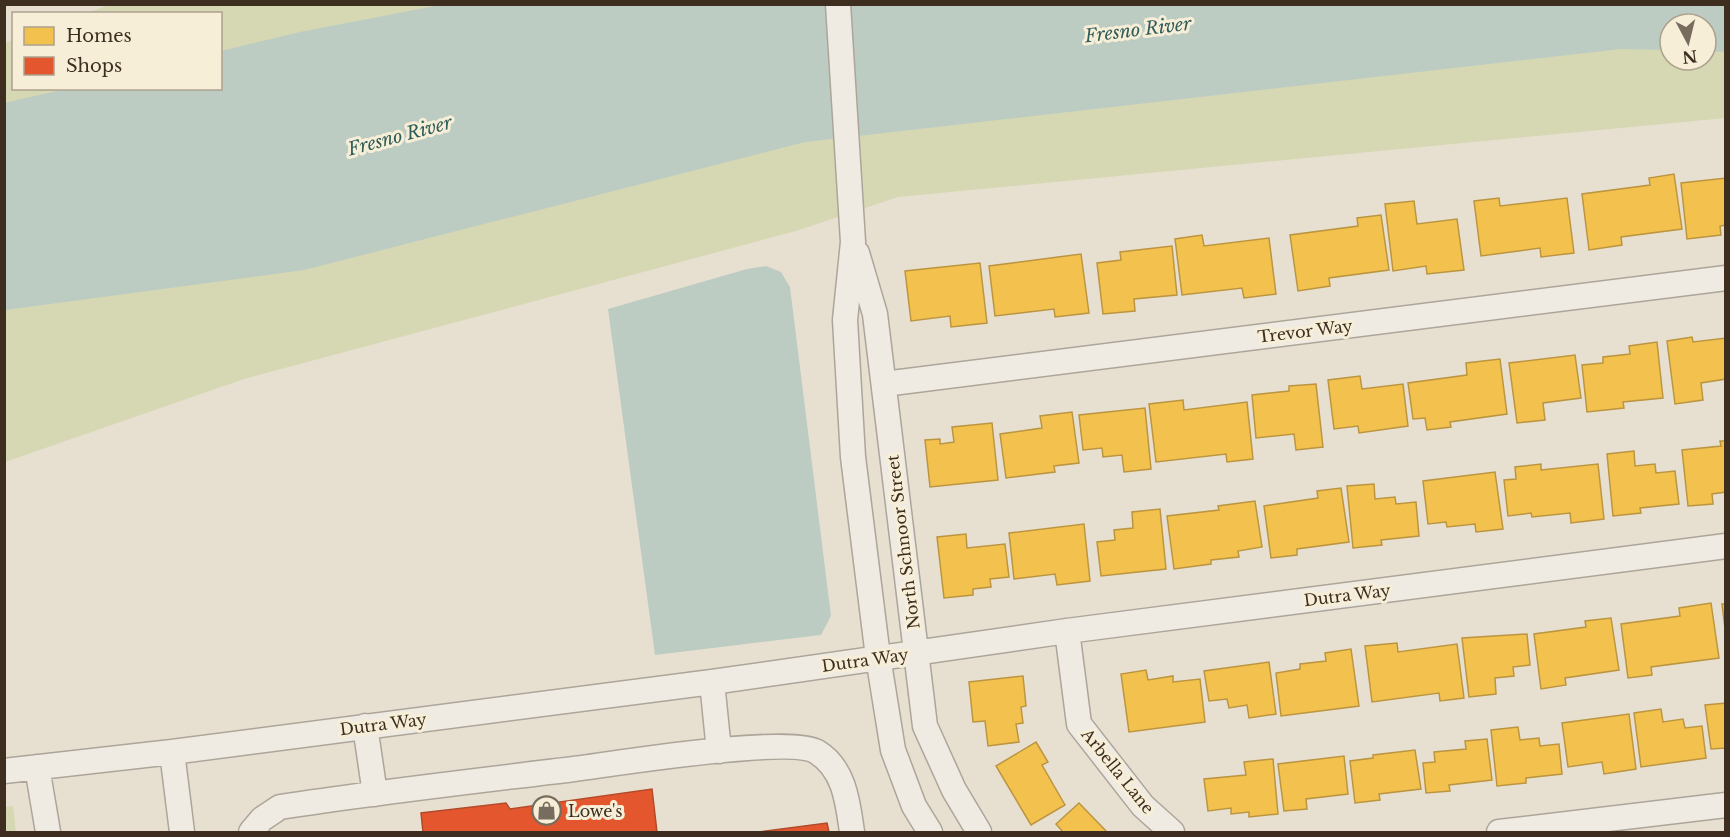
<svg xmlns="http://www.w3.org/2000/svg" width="1730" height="837" viewBox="0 0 1730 837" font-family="'Libre Baskerville',serif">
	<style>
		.green { fill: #d6d7b3; fill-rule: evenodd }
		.water { fill: #bcccc2 }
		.homes { fill: #f2c14e; stroke: #bc9540; stroke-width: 1.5 }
		.shops { fill: #e4572e; stroke: #b24b2a; stroke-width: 1.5 }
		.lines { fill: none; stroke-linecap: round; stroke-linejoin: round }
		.minor-casing { stroke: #ada599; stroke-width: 27 }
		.minor { stroke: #efebe3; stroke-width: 24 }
		.labels { text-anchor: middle; stroke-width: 6; stroke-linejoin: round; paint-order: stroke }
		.street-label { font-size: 16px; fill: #3d2e20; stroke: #f7eed8 }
		.poi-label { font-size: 16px; fill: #3d2e20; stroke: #f7eed8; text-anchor: start }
		.water-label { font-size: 18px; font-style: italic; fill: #2f5d5a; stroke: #f7eed8 }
	</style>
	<rect width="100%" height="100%" fill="#e7e0d1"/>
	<!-- green -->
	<path class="green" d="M112,4H1725L1726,118L898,197L796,231L244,379L5,462L4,43L13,40L14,88H220V14L87,13ZM1670,24H1706V60H1670Z
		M13,806L16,832H5V807Z"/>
	<!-- water -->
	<path class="water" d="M440,5H1725V52L1706,51V24H1670V50L1621,49L805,142L304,270L5,310L4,103L66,89L220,88L221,51L300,32Z
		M766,266L781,272L790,287L831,616L821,635L655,655L608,309L747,269Z"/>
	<!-- homes -->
	<path class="homes" d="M1674,174L1682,229L1621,237L1622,245L1589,250L1582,194L1650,185L1649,178Z
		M1726,178V225L1720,226L1721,235L1687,239L1681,183Z
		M1499,198L1500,206L1567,198L1574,253L1541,257L1540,248L1481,256L1474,201Z
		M1414,201L1417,224L1457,219L1464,270L1427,274L1426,266L1393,271L1385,204Z
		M1381,215L1389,270L1329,278L1330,286L1298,291L1290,235L1358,226L1357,218Z
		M1202,235L1204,246L1269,238L1276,294L1244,298L1242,288L1182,295L1175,239Z
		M1172,246L1177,295L1134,299L1135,311L1103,314L1097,263L1121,260L1120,252Z
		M1081,254L1089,313L1055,317L1054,309L995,316L989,266Z
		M980,263L987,323L951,327L950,316L911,321L905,271Z
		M1692,337L1693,342L1726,338V379L1701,383L1703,400L1675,404L1667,341Z
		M1657,342L1663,398L1623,402L1624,408L1587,412L1582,365L1603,363V357L1630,354L1629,346Z
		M1575,355L1581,398L1543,403L1545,420L1517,423L1509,363Z
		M1500,359L1507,414L1450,422L1451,427L1427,430L1425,418L1413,419L1408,383L1467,375L1466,363Z
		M1360,376L1362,389L1403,384L1408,426L1359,433L1358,426L1334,429L1328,380Z
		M1316,384L1323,447L1296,450L1294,434L1256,438L1252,395L1289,391V386Z
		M1183,400L1184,410L1247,402L1253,459L1227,462L1226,454L1156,462L1149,404Z
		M1145,408L1151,469L1124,472L1122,455L1103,457L1102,448L1083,450L1079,415Z
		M1072,412L1079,463L1054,466L1055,472L1006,478L1000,434L1042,428L1040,416Z
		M992,423L998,480L930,487L925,440L940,439V444L954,442L952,427Z
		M1720,441H1726V492L1712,494L1713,504L1688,506L1682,450L1721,446Z
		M1634,451L1635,466L1655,464L1656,473L1675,471L1679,504L1640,508L1641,513L1613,516L1607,454Z
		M1541,464V470L1598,464L1604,519L1571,523L1570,513L1532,517L1531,513L1508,516L1504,480L1516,479L1515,467Z
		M1495,472L1503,529L1476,532L1475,524L1447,527L1446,522L1428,524L1423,481Z
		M1374,484L1375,499L1395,497L1396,504L1416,502L1419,536L1381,540L1382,545L1353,548L1347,486Z
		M1341,488L1349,542L1297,549V555L1271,558L1264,506L1318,498L1317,491Z
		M1255,501L1262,547L1238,551L1239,557L1211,560V564L1174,569L1167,516L1219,510L1218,506Z
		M1160,509L1166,569L1101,576L1097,542L1115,540L1114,530L1133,528L1132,512Z
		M1084,524L1090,581L1057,585L1055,574L1014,579L1009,533Z
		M966,534L967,548L1005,544L1009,577L990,579L991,587L973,589V595L944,598L937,537Z
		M1711,603L1719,658L1651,667L1652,675L1628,678L1621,624L1680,616L1679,608Z
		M1722,604H1726V637Z
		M1611,618L1619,670L1565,678L1566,685L1541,689L1534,634L1586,627L1585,621Z
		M1527,634L1530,665L1513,667L1514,676L1495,678L1496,694L1469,697L1462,638Z
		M1397,643L1398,652L1457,644L1464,698L1440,701L1439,693L1372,702L1365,646Z
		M1351,649L1359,706L1281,716L1276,673L1300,669V664L1326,661L1325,653Z
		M1269,662L1276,714L1249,718L1247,705L1229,708L1227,699L1209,701L1204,671Z
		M1146,670L1148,680L1173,676V682L1200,679L1205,722L1129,732L1121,674Z
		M1023,676L1026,706L1021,707L1023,723L1016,724L1019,742L988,746L985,721L973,722L969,682Z
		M1726,703V748L1711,749L1705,705Z
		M1661,709L1663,722L1683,719L1685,728L1702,726L1706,758L1641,767L1634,713Z
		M1629,714L1636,769L1604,774L1602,762L1568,767L1562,723Z
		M1518,727L1520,740L1539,738L1540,746L1559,744L1562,774L1526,778V783L1497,786L1491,730Z
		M1487,739L1492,780L1449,785L1450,791L1426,793L1423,763L1435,762L1434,752L1466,749L1465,741Z
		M1036,742L1048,762L1042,765L1065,805L1031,825L996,766Z
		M1415,750L1421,789L1379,794L1380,800L1355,803L1350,761L1373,758V755Z
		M1344,756L1348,794L1306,799L1307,809L1284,811L1278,764Z
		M1273,759L1278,814L1249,817V812L1231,814V808L1208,811L1204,779L1246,775L1244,762Z
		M1079,803L1107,832H1063L1056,824Z"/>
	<!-- shops -->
	<path class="shops" d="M652,789L657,832H423L421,813L506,803L510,809Z
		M827,823L829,832H759Z"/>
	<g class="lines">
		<defs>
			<path id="minor" d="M838,4L853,242L845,320L853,457L878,657L893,750L914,806L930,832
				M857,253L875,314L925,726L954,790L979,832
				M884,384L1726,278
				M1067,631L1079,724L1143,806L1172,832
				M712,682L719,751
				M365,726L375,794
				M172,752L182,832
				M37,767L48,832
				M4,771L172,752L712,682L1067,631L1726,546
				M251,832L262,819L280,807C377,792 476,781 574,769C614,764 790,735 817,752C845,769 848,804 852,832
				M1499,832L1726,805"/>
		</defs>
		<!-- minor casing -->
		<use href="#minor" class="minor-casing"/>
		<!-- minor -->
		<use href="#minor" class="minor"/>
	</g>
	<!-- icons -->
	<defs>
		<symbol id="shop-ring" viewBox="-11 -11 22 22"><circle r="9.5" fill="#f7eed8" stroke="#786c5e" stroke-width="1.5"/><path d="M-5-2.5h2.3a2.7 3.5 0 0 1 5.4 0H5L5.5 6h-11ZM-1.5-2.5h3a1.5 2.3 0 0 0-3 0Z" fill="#786c5e"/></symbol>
	</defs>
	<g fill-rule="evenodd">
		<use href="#shop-ring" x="530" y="794" width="33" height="33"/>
	</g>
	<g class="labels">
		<!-- street labels -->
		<g class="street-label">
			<text transform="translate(1305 331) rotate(-7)" y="6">Trevor Way</text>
			<text transform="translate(903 542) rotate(-97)" y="6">North Schnoor Street</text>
			<text transform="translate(1347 595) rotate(-7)" y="6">Dutra Way</text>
			<text transform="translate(865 660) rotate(-8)" y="6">Dutra Way</text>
			<text transform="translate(383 724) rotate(-7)" y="6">Dutra Way</text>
			<text transform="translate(1118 771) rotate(51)" y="6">Arbella Lane</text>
		</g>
		<!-- poi labels -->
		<g class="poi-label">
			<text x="568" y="817">Lowe's</text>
		</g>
		<!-- water labels -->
		<g class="water-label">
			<text transform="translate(1138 30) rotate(-7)" y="6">Fresno River</text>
			<text transform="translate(400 136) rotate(-15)" y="6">Fresno River</text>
		</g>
	</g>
	<!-- border -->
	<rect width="1730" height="837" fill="none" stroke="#3d2e20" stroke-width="12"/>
	<!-- legend -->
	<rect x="12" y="12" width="210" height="78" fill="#f7eed8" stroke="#ada18e" stroke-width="1.5"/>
	<rect x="24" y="27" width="30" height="18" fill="#f2c14e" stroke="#ada18e" stroke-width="1.5"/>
	<text x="66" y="42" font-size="18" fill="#3d2e20">Homes</text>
	<rect x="24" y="57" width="30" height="18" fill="#e4572e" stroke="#ada18e" stroke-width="1.5"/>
	<text x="66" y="72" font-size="18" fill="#3d2e20">Shops</text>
	<!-- north arrow -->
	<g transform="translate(1688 42) rotate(173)"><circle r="28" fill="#f7eed8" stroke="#ada18e" stroke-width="1.5"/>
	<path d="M0-4.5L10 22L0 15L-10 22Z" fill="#786c5e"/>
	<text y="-9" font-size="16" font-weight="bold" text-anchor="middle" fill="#3d2e20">N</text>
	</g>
</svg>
